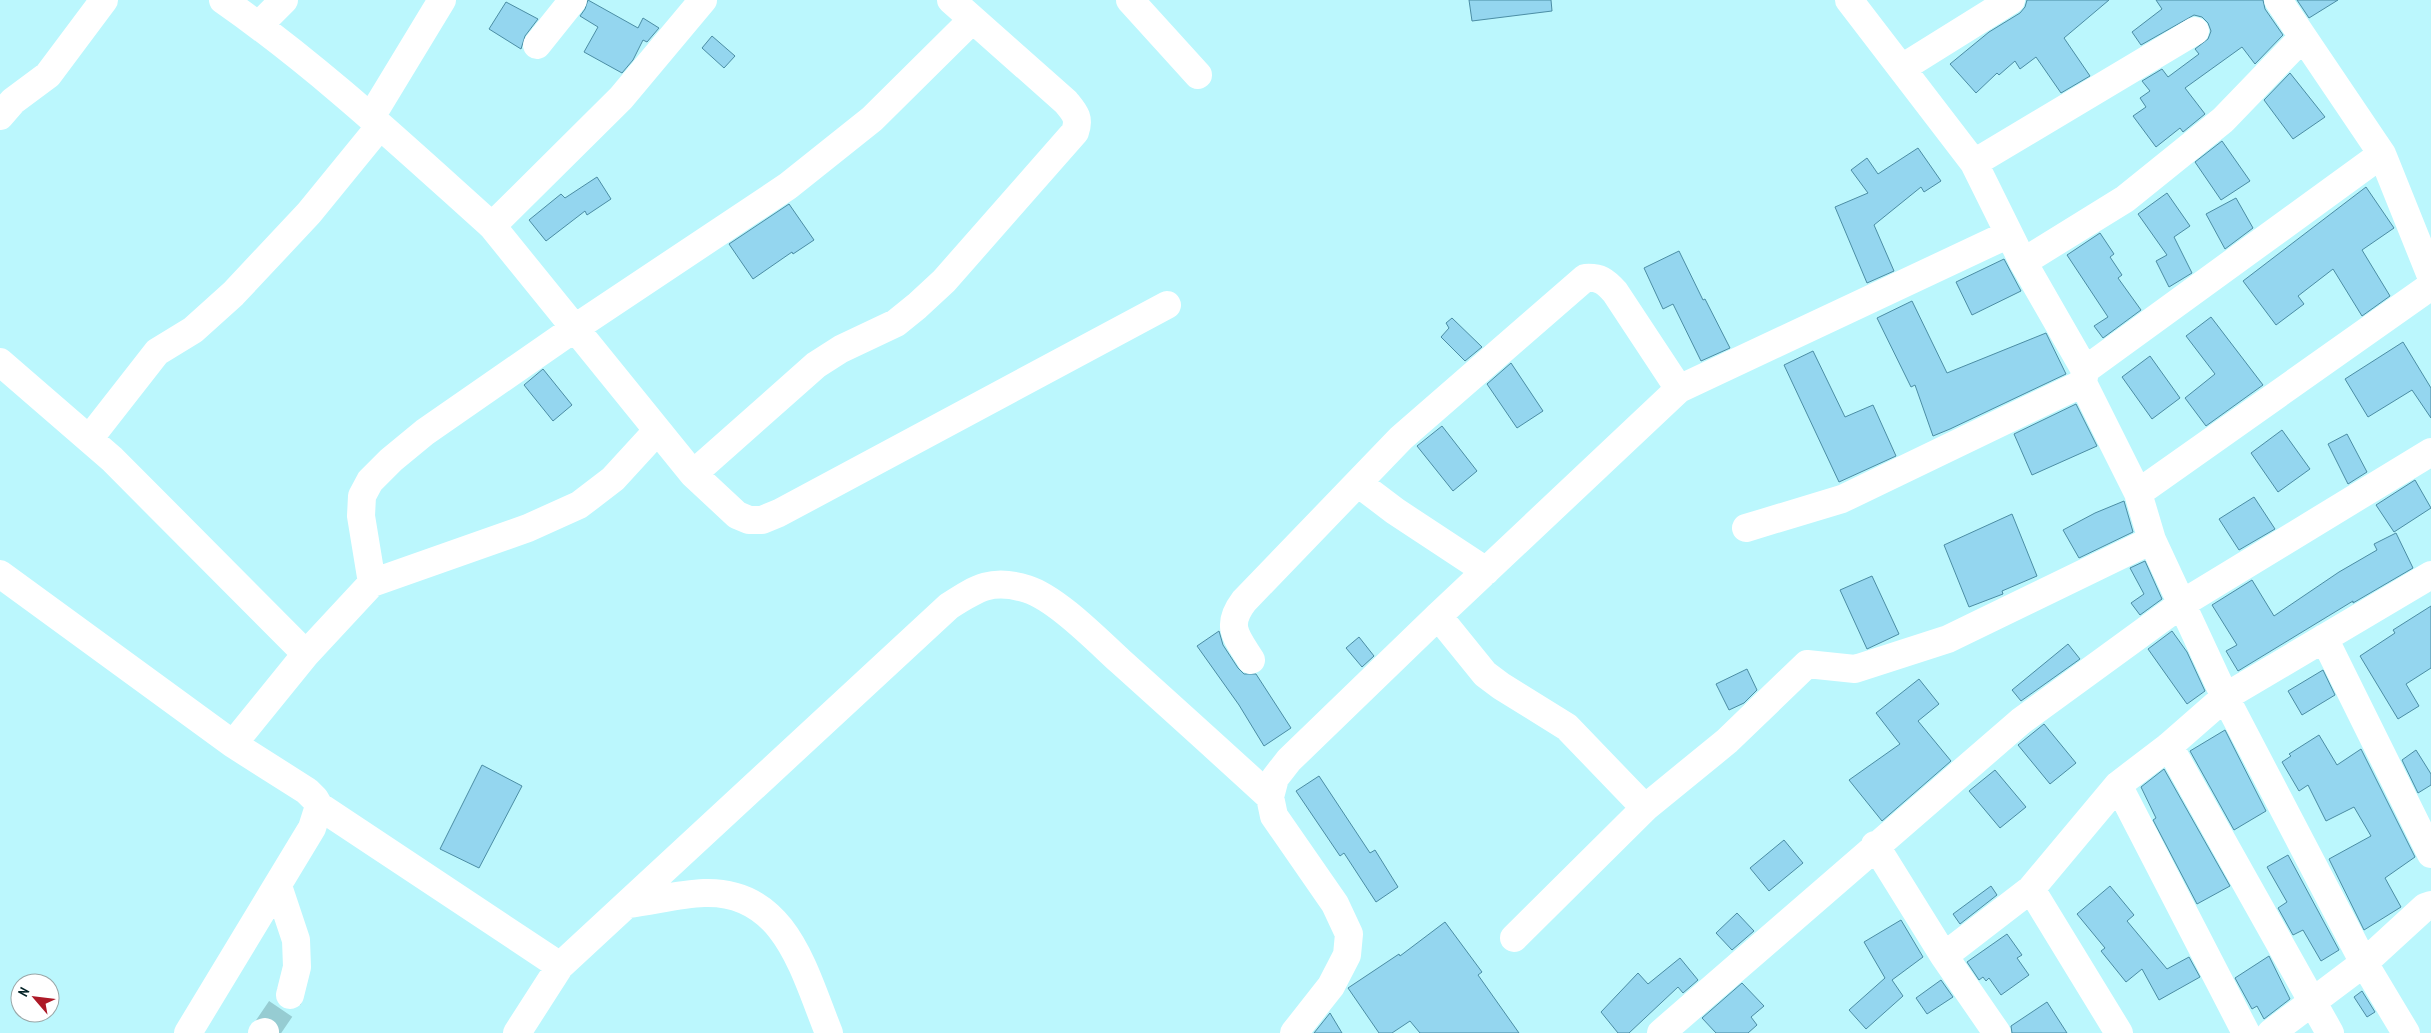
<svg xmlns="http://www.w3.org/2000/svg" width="2431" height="1033" viewBox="0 0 2431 1033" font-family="'PT Sans Narrow',sans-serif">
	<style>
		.building { fill: #94d6ef; stroke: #4b8da4 }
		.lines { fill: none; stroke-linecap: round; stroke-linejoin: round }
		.minor-tunnel { stroke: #96ccd2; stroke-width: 28; stroke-dasharray: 28 14; stroke-linecap: butt }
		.minor { stroke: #fff; stroke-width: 28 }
	</style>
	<rect width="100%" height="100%" fill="#bbf7fd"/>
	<!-- building -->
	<path class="building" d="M588,0L638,28L643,18L659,28L647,42L643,40L633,60L622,73L584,52L598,27L580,16L585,9Z
		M1469,0H1551L1552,11L1472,21Z
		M2027,0H2109L2064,38L2090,76L2061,93L2036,57L2020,69L2015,61L1999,75L1997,73L1976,93L1950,64L1989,32L2020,13L2025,7Z
		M2156,0H2263L2265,9L2283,35L2255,64L2242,47L2185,88L2205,114L2183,132L2180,128L2156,147L2133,116L2146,107L2140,98L2150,91L2142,81L2162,69L2168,77L2199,54L2195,49L2208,39L2211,31L2208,23L2202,17L2194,15L2141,45L2132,32L2162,9Z
		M2297,0H2338L2309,18Z
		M506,2L538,19L525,36L521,49L489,29Z
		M712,36L735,56L724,68L702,48Z
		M2290,73L2325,117L2293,139L2264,100Z
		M2222,141L2250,181L2221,200L2195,162Z
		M1918,148L1941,181L1924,192L1921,187L1874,225L1894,271L1867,283L1835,207L1868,193L1851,170L1867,158L1878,174Z
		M597,177L611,199L587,215L585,211L546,241L529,220L561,194L565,198Z
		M2366,187L2394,228L2362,250L2390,296L2362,316L2333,269L2298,296L2304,304L2276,325L2243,281Z
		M2167,193L2190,226L2174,237L2192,273L2169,287L2156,261L2167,255L2138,214Z
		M2236,198L2253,228L2225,249L2206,214Z
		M789,204L814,240L793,254L792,252L753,279L729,244Z
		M2100,233L2114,254L2110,257L2122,275L2118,278L2141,310L2103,338L2094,326L2108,317L2067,255Z
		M1679,251L1703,300L1705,299L1730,348L1701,361L1673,304L1663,309L1644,268Z
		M2004,259L2021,291L1972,315L1956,282Z
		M1912,301L1947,373L2046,333L2066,374L1950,429L1933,436L1915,385L1911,387L1877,318Z
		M2211,317L2263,385L2206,426L2185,398L2215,374L2186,336Z
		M1452,318L1482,347L1465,361L1441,337L1449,328L1446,323Z
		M2403,342L2431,388V418L2412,390L2368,417L2345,379Z
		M1813,351L1845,417L1873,405L1896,456L1839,482L1784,365Z
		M2150,356L2180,398L2152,419L2122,377Z
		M1511,363L1543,411L1517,428L1487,384Z
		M543,369L572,405L553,421L524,385Z
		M2076,404L2097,446L2032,475L2014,434Z
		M1442,426L1477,471L1453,491L1417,446Z
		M2282,430L2310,469L2278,492L2251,453Z
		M2347,434L2367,472L2348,484L2328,444Z
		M2415,480L2431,508L2394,532L2376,505Z
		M2254,497L2275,529L2239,550L2219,519Z
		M2124,501L2133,532L2079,558L2063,530L2095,513Z
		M2012,514L2037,576L2002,591L2003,594L1969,607L1944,545Z
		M2396,533L2413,568L2353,603V601L2238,671L2226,651L2237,645L2212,605L2252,580L2274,616L2339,572L2377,550L2374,544Z
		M2145,561L2162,599L2140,615L2131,603L2144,594L2130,568Z
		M1872,576L1899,634L1867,649L1840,590Z
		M2431,606V668L2406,684L2419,706L2398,719L2360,656L2395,633L2393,630Z
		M1219,631L1223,645L1238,668L1244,674H1256L1291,728L1264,746L1239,705L1197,646Z
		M2172,631L2187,652L2205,691L2187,704L2148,649Z
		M1359,637L1374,656L1362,667L1346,648Z
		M2068,644L2080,659L2021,701L2012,690Z
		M1747,669L1757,690L1744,703L1729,710L1716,684Z
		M2323,670L2335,695L2302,715L2288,691Z
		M1919,679L1939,704L1918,721L1951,761L1882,821L1849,780L1900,744L1876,713Z
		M2044,724L2076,763L2050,784L2018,745Z
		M2225,730L2266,811L2234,830L2190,751Z
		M2319,735L2337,765L2361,749L2415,857L2385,878L2401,907L2364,930L2329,859L2371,836L2354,807L2326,821L2308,785L2299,791L2282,762L2291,756L2289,754Z
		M2416,750L2431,774V785L2418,793L2402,760Z
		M482,765L522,786L479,868L440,849Z
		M2164,769L2230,886L2197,904L2153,820L2156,818L2141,787Z
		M1995,770L2026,807L2000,828L1969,791Z
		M1319,776L1370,853L1375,850L1398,887L1376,902L1344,853L1340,856L1296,791Z
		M1784,840L1803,863L1769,891L1750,868Z
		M2288,855L2339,950L2321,961L2303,930L2293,935L2278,908L2287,902L2267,867Z
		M1991,886L1997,895L1960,924L1953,914Z
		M2110,886L2134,915L2127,921L2167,969L2189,957L2200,977L2159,1000L2142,969L2126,982L2101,951L2105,948L2077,914Z
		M1737,913L1754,931L1732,950L1716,933Z
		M1901,920L1923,957L1892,980L1903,996L1866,1029L1849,1010L1885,978L1864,942Z
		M1445,922L1482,972L1478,975L1519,1033H1420L1410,1021L1392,1033H1379L1348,988L1399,954L1400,956Z
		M2007,934L2022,955L2017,958L2029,975L2001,995L1989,978L1986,981L1983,977L1979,980L1967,962Z
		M2269,956L2290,999L2264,1019L2257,1006L2252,1009L2235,978Z
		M1680,958L1698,980L1683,993L1678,987L1629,1033H1618L1601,1012L1638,973L1648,984Z
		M1941,980L1953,997L1927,1014L1916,998Z
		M1742,983L1764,1006L1751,1017L1757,1025L1748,1033H1716L1702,1018Z
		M2362,991L2375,1012L2367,1017L2354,997Z
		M2047,1002L2067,1033H2012L2011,1026Z
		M1330,1013L1342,1033H1314Z"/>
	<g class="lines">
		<!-- minor-tunnel -->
		<path class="minor-tunnel" d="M265,1032L290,995"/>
		<!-- minor -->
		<path class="minor" d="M223,0C319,67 405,148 492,226L621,98L703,0
			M1130,0L1198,75
			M1849,0L1974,163L2023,262L2085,370L2083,383L2138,493L2152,540L2225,697L2364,963L2406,1033
			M2278,0L2382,154L2431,276
			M259,25L284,0
			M537,45L573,0
			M1902,68L2011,0
			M0,116L13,101L48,75L104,0
			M371,117L442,0
			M1974,163L2195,31
			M492,226L693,474L737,515L749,520H762L779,513L1167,305
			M2023,262L2125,199L2223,120L2303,37
			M0,362L112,459L306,654
			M2085,370L2382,154
			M89,439L157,352L193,330L233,294L309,213L380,126
			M693,474L816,365L841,349L896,323L917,306L944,281L1075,132C1080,118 1075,113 1066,102L951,0
			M1358,483L1395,511L1486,571
			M2138,493L2431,286
			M1746,528L1842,499L2083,383
			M0,574L233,744L307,791L315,799L319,806L312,828L188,1033
			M372,583L361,516L362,496L370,481L391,460L425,432L575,328L788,186L872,119L972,20
			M1438,616L1485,674L1501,686L1567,727L1645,808
			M2324,638L2431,854
			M1251,660C1236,636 1225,626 1244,601L1401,438L1585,278C1600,277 1605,281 1615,292L1679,389
			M233,744L306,654L372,583L528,528L579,505L613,479L657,431
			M2169,746L2330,1033
			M2118,785L2246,1033
			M319,806L560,966
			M1875,845L1944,956L1997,1033
			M278,886L296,940L297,967L290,995
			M2031,889L2119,1033
			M628,904C653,901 679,894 704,893C786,890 804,972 829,1033
			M1514,938L1645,808L1727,741L1807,664L1855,669L1948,639L2152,540
			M1944,956L2031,889L2118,785L2169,746L2225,697L2431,575
			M262,1033L265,1032
			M517,1033L560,966L949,606C977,588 992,578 1027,589C1056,598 1097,640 1120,661C1170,706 1220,751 1270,797
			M1294,1033L1331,986L1347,955L1349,934L1335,904L1274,816L1270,797L1275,778L1289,760L1438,616L1679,389L2009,234
			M1661,1033L2021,721L2183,603L2431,452
			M2271,1033L2364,963L2425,907L2431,905"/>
	</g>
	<!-- north arrow -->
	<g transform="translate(35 998) rotate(298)"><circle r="24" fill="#ffffff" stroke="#9aa7a8"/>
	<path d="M0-4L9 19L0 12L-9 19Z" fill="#ad1927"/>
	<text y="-8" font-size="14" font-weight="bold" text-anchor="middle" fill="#022225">N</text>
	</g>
</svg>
